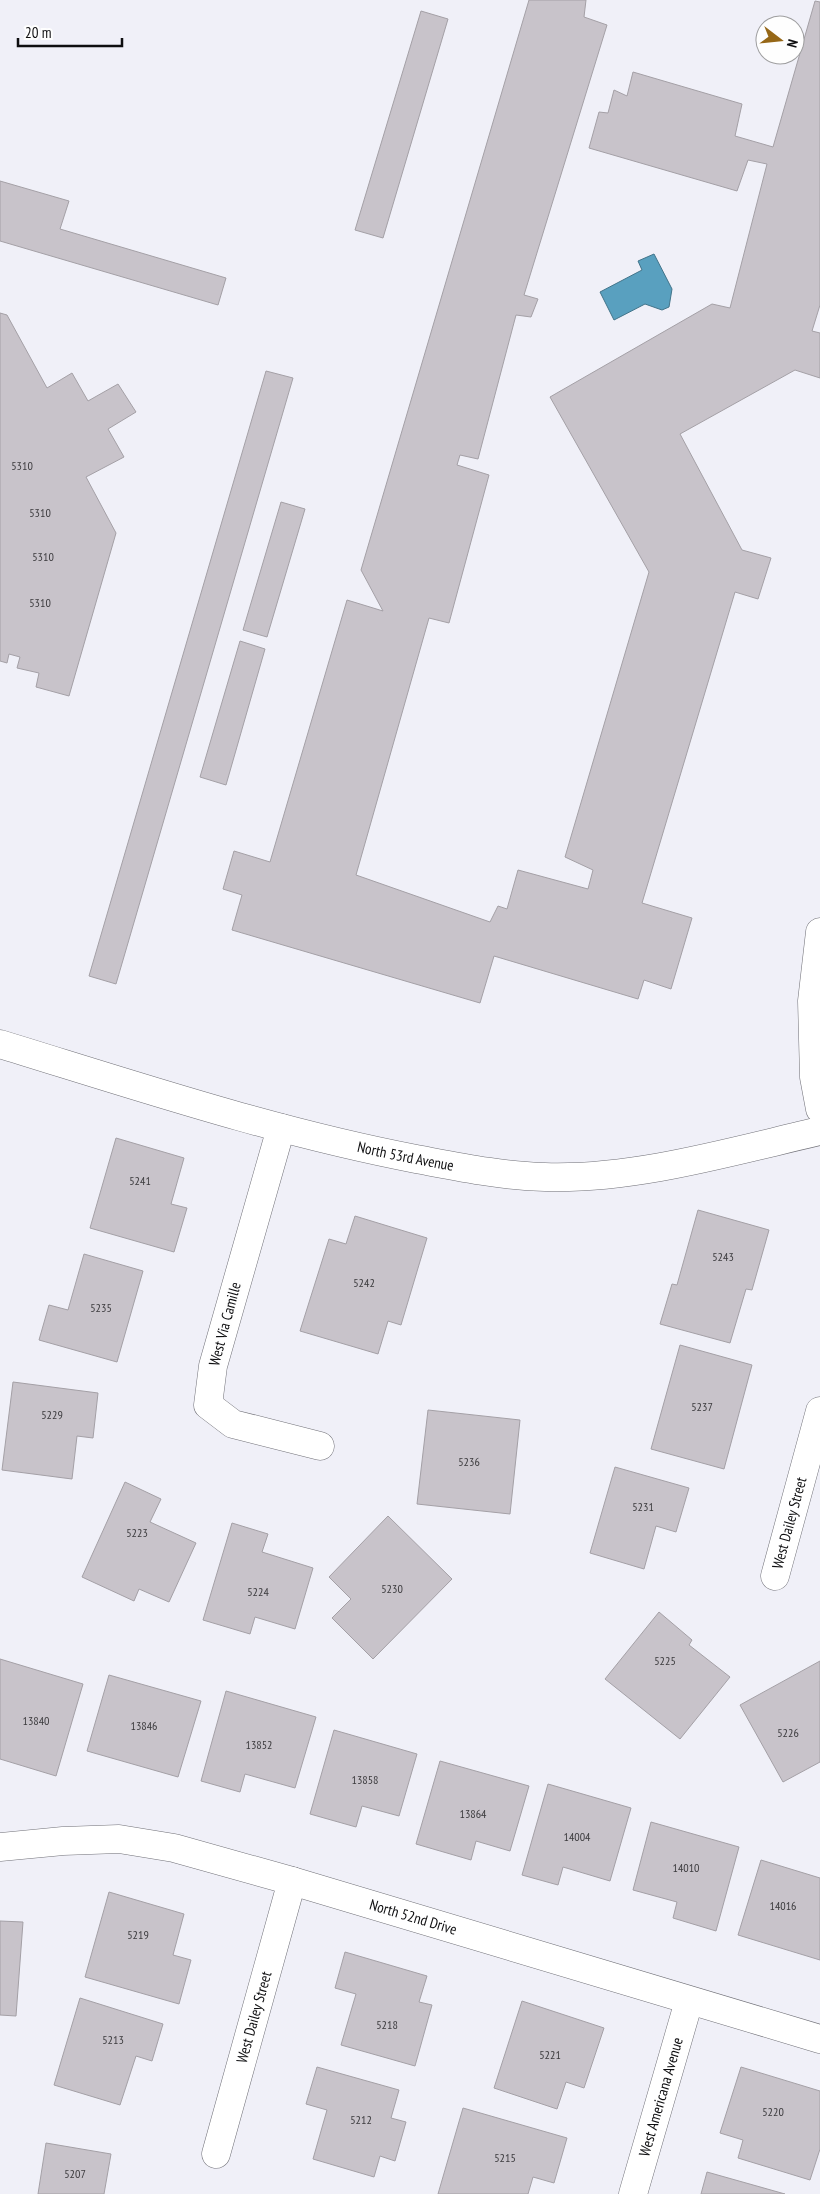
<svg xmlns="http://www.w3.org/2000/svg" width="820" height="2194" viewBox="0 0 820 2194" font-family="'PT Sans Narrow',sans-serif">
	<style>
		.water { fill: #59a0bf; stroke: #42748a }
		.building { fill: #c8c3ca; stroke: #a4a0a6 }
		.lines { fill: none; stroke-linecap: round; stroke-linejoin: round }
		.minor-casing { stroke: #717178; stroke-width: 29 }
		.minor { stroke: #fff; stroke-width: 28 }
		.labels { text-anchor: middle; stroke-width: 4.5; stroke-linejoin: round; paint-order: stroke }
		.number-label { font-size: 12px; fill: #3c3b3e }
		.street-label { font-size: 15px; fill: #0e0e10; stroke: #fefefe }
	</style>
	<rect width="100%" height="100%" fill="#f0f0f8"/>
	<!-- water -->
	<path class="water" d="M654,254L672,289L669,307L662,310L645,304L614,320L600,292L642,270L638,261Z"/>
	<!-- building -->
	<path class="building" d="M529,0H586L584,17L607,25L524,295L538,299L531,317L516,315L478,459L460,455L457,465L489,475L449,623L429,618L356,875L490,922L498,906L507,909L518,870L588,889L593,870L565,857L649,572L550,397L712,304L730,308L767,164L748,160L737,191L589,148L599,112L608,113L614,90L627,96L633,72L742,104L735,136L773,147L815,1L820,2V305L812,331L820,333V378L795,370L680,434L742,550L771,558L758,599L735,592L642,903L692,918L671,989L644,980L638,999L494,956L480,1003L232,930L242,895L223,889L234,851L270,862L347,600L383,611L361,570Z
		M421,11L448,19L383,238L355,230Z
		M0,181L69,201L60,229L226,278L218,305L0,241Z
		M0,313L7,315L47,388L72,373L88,401L118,384L136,412L108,429L124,457L86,477L116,533L69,696L36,687L39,673L17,668L20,657L9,654L7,663L0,661Z
		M266,371L293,378L116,984L89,976Z
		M281,502L305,509L267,637L243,630Z
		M240,641L265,649L226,785L200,777Z
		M116,1138L184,1158L171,1204L187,1208L174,1252L90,1228Z
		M698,1210L769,1230L752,1290L746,1289L730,1343L660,1324L672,1284L677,1285Z
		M355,1216L427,1238L401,1325L388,1321L378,1354L300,1331L329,1239L346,1244Z
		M84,1254L143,1271L117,1362L39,1340L49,1305L68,1310Z
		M680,1345L752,1365L724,1469L651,1449Z
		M13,1382L98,1393L93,1438L77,1436L72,1479L2,1470Z
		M428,1410L520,1420L510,1514L417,1504Z
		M615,1467L689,1488L676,1532L656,1526L644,1569L590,1553Z
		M125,1482L161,1499L150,1522L196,1543L169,1602L139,1589L134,1601L82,1577Z
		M388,1516L452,1579L373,1659L332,1618L351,1599L329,1577Z
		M232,1523L268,1534L262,1552L313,1568L295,1629L255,1617L250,1634L203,1620Z
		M659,1612L692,1640L689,1645L730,1677L680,1739L605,1679Z
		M0,1659L83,1684L56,1776L0,1759Z
		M820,1661V1762L783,1782L740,1705Z
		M109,1675L201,1701L178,1777L87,1751Z
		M226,1691L316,1717L295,1788L245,1774L240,1792L201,1781Z
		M334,1730L417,1754L399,1816L362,1806L356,1827L310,1814Z
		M440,1761L529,1786L510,1851L476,1841L471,1860L416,1844Z
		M548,1784L631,1808L610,1881L563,1867L558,1885L522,1875Z
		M651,1822L739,1847L716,1931L673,1918L677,1902L633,1890Z
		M761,1860L820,1878V1960L738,1935Z
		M109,1892L184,1914L173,1955L191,1960L179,2004L85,1977Z
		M0,1921L23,1922L16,2016L0,2015Z
		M345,1952L427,1976L419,2002L432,2005L415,2066L341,2045L356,1994L335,1988Z
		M80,1998L163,2024L152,2061L136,2056L120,2105L54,2085Z
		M522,2001L604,2028L584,2088L566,2082L557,2109L494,2088Z
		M317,2067L399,2090L391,2118L406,2122L395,2161L380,2156L374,2177L313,2159L327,2110L306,2104Z
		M741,2067L820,2091V2149L810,2180L738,2158L743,2140L720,2133Z
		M463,2108L567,2138L554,2183L533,2177L528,2194H438Z
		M46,2143L111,2154L104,2194H38Z
		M707,2172L785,2194H701Z"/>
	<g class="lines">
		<defs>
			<g id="minor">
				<path d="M820,932L812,1001L814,1077L820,1109"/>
				<path id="s1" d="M0,1044C137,1086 275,1132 416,1159C459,1167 502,1176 545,1177C635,1180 733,1151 820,1131"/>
				<path d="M281,1128L213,1366L208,1405L233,1424L320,1446"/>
				<path id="s2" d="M775,1576L820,1411"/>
				<path id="s3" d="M0,1847L63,1841L119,1839L174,1848L292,1881L820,2039"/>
				<path id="s4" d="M216,2154L292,1881"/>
				<path id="s5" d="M633,2194L689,2001"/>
			</g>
		</defs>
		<!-- minor casing -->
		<use href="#minor" class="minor-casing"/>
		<!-- minor -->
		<use href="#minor" class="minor"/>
	</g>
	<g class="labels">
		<!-- number labels -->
		<g class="number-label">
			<text x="22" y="470">5310</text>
			<text x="40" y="517">5310</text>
			<text x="43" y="561">5310</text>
			<text x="40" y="607">5310</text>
			<text x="140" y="1185">5241</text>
			<text x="723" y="1261">5243</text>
			<text x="364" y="1287">5242</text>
			<text x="101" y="1312">5235</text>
			<text x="702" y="1411">5237</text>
			<text x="52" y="1419">5229</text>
			<text x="469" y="1466">5236</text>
			<text x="643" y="1511">5231</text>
			<text x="137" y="1537">5223</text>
			<text x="392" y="1593">5230</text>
			<text x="258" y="1596">5224</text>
			<text x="665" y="1665">5225</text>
			<text x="36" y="1725">13840</text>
			<text x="144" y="1730">13846</text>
			<text x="788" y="1737">5226</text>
			<text x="259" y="1749">13852</text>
			<text x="365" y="1784">13858</text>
			<text x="473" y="1818">13864</text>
			<text x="577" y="1841">14004</text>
			<text x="686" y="1872">14010</text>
			<text x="783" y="1910">14016</text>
			<text x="138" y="1939">5219</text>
			<text x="387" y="2029">5218</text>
			<text x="113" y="2044">5213</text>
			<text x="550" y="2059">5221</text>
			<text x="773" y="2116">5220</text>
			<text x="361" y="2124">5212</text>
			<text x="505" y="2162">5215</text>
			<text x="75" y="2178">5207</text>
		</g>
		<!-- street labels -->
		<g class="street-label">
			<text dy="5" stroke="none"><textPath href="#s1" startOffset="421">North 53rd Avenue</textPath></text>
			<text transform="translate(225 1324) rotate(-75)" y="5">West Via Camille</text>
			<text dy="5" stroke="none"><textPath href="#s2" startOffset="55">West Dailey Street</textPath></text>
			<text dy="5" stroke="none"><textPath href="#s3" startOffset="424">North 52nd Drive</textPath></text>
			<text dy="5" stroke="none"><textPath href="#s4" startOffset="142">West Dailey Street</textPath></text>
			<text dy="5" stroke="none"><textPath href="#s5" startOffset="101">West Americana Avenue</textPath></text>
		</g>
	</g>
	<!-- north arrow -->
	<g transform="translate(780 40) rotate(106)"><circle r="24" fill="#fefefe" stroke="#9e9e9f"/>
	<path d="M0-4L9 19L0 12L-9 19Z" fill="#966717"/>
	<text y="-8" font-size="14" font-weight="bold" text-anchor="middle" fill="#0e0e10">N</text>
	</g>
	<!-- scale -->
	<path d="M18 38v8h104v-8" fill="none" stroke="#0e0e10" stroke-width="2.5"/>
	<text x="25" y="38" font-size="15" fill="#0e0e10" stroke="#fefefe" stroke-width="4" paint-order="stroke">20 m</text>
</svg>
